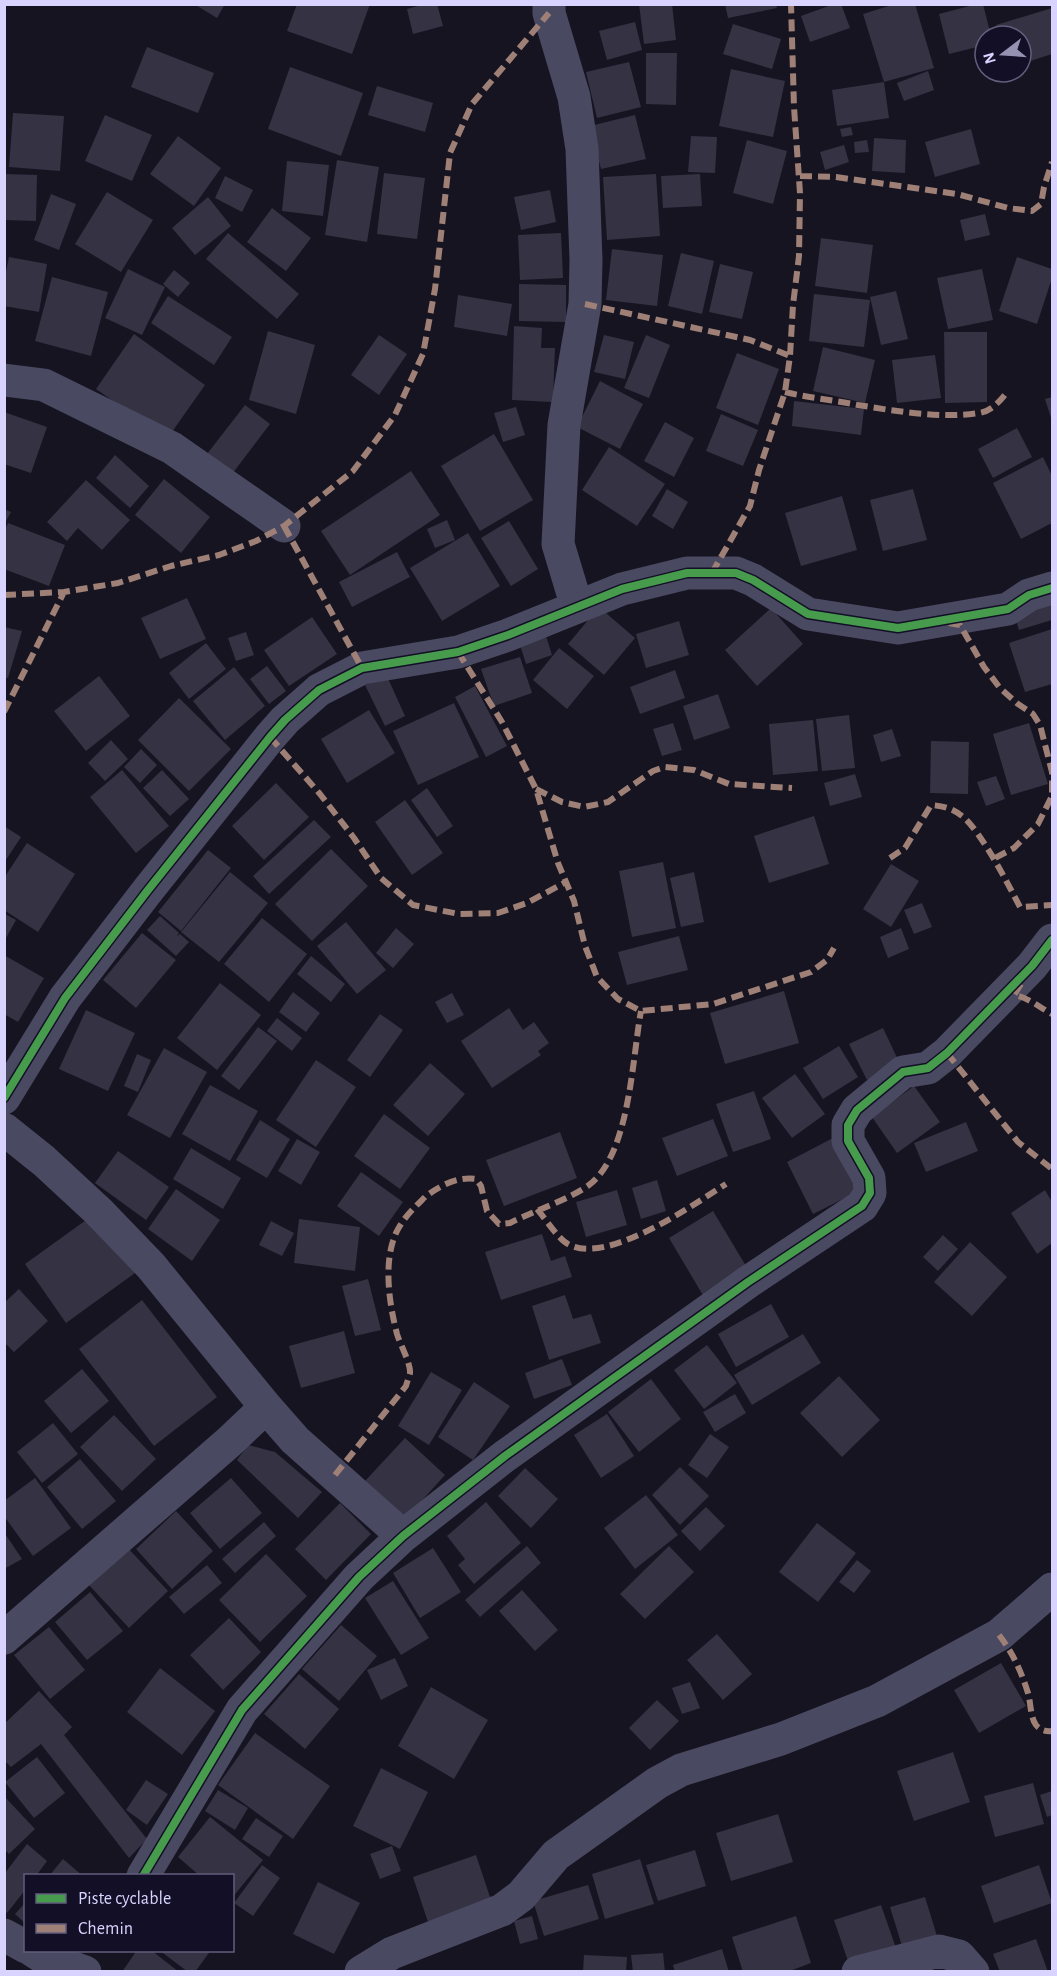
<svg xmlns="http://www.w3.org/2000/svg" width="1057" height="1976" viewBox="0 0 1057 1976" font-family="'Alegreya Sans',sans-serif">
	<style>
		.building { fill: #343243 }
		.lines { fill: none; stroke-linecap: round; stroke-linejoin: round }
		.minor { stroke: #4a4962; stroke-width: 33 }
		.quiet { stroke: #9e8076; stroke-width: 6; stroke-dasharray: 12 6; stroke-linecap: butt }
		.cycleway-casing { stroke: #130f26; stroke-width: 11 }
		.cycleway { stroke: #469c4c; stroke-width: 8 }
	</style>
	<rect width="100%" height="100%" fill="#161421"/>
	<!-- building -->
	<path class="building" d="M194,4H225L217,18Z
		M297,4H370L352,54L287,31Z
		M425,4H437L443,26L413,34L407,9Z
		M639,4H672L676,40L644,44Z
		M725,4H776L777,8L728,18Z
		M834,4H841L850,28L810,42L801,16Z
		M895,4H915L934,68L884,82L889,118L837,126L832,90L884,82L863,14Z
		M977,4H983L991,36H985V45L949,54L939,14Z
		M1052,8V54L1021,64V36H1000L996,25Z
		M635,22L642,50L607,60L599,31Z
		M733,24L781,39L772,69L723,54Z
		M147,47L214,73L198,113L131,87Z
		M646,53H677L676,105L646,104Z
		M629,62L641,107L597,118L586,72Z
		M290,67L363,93L341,156L268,129Z
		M731,69L785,81L773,137L719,126Z
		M928,71L934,90L904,101L897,83Z
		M377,86L433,103L425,132L368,115Z
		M13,113L64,116L60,171L9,167Z
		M105,115L152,135L132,181L85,161Z
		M635,115L646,159L601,169L590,126Z
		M851,127L853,135L842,137L840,129Z
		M971,129L980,164L935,177L925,142Z
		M178,136L221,168L194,206L150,174Z
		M691,136L717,137L715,173L688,172Z
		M874,138L906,140L905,173L872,171Z
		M747,140L787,151L773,204L733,193Z
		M867,140L869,152L855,153L854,142Z
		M844,145L849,162L825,170L820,152Z
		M337,160L379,167L367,242L325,235Z
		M287,161L329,165L323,216L282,211Z
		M384,173L425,178L417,239L377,234Z
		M4,174L37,175L36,221L4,220Z
		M656,174L660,236L607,240L603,177Z
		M700,174L702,206L663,208L661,176Z
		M225,176L253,190L242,212L215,198Z
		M550,190L556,222L521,230L514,197Z
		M107,192L153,220L121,272L75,244Z
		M51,194L76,204L59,250L34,240Z
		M208,197L231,226L195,255L172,228Z
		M272,208L311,238L286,271L247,242Z
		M985,214L990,235L965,241L960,220Z
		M228,233L299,294L277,319L206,259Z
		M561,233L563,278L520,280L518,235Z
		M821,238L873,245L867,293L815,286Z
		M612,249L663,255L657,306L606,300Z
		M681,253L714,261L702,314L668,306Z
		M9,257L47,264L39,312L4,306V282Z
		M1017,257L1052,269V278L1037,324L999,311Z
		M720,264L753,272L742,319L709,312Z
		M128,269L165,287L142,335L105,318Z
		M982,269L993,320L948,329L937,278Z
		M174,270L190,283L178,297L163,284Z
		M52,277L108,292L91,356L35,341Z
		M519,284L566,285V322L519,321Z
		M896,291L908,339L881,345L870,297Z
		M814,294L870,300L864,347L809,341Z
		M458,295L512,304L507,336L454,327Z
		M168,296L232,337L214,365L151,323Z
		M514,326L542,328L541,348H555L553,402L512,400Z
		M268,331L315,345L296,414L249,400Z
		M944,332H987V402L945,403Z
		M134,334L205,385L167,439L96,389Z
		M379,335L407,354L379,395L351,375Z
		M604,335L634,342L625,379L594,372Z
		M646,335L670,345L649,398L624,388Z
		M823,347L875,360L865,403L813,391Z
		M737,353L779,369L758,425L716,408Z
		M935,355L941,398L897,403L892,360Z
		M600,381L643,404L620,449L577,427Z
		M1052,397V421L1045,399Z
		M794,401L864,409L861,435L792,426Z
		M245,405L270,424L232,474L207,454Z
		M516,407L525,435L503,442L494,413Z
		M4,412L47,427L31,473L4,464Z
		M721,414L758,430L743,466L706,451Z
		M665,422L694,438L674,477L644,461Z
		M1017,428L1032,457L993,478L978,449Z
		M494,434L533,500L480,531L441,466Z
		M609,447L665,484L637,526L582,490Z
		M115,455L149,486L130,508L96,478Z
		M1043,457L1052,476V523L1021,539L993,483Z
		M411,471L440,515L350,575L321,531Z
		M164,479L210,517L181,553L135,515Z
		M86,480L130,520L102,550L78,528L67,541L47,522Z
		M667,489L688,502L673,529L652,516Z
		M913,489L927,540L883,551L870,500Z
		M842,496L857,550L801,566L785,513Z
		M4,509L11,512L4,525Z
		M447,520L455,540L435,548L427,529Z
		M509,521L538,569L511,586L481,538Z
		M8,523L65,545L49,586L4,569V532Z
		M468,533L500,586L442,621L410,568Z
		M397,552L410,577L352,607L339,582Z
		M1052,591V620L1019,630L1011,604Z
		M187,598L206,639L160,659L141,618Z
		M599,607L635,638L604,675L568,644Z
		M771,608L803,644L757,686L725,650Z
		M312,617L337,654L289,686L264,650Z
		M679,621L689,655L646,668L636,634Z
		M4,627L22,631L8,678L4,677Z
		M1052,629V684L1025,692L1009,643Z
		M246,632L254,655L236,661L228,638Z
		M546,636L552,655L526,664L520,645Z
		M206,643L226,669L189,699L169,673Z
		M559,648L594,676L567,709L533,680Z
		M520,657L532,693L494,706L481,669Z
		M267,666L286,691L269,704L250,679Z
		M234,667L265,706L225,740L193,701Z
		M675,670L685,698L640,714L630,687Z
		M386,674L405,716L385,726L365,685Z
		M99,676L130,716L86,751L54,711Z
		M475,686L507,746L486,757L455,697Z
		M718,694L730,728L694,740L683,706Z
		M179,698L231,749L189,791L138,740Z
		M454,703L479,757L418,785L393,731Z
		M369,710L395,753L347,783L321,739Z
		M849,715L855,768L822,771L816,719Z
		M813,720L818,771L773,775L769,724Z
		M673,723L682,750L662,756L653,729Z
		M1029,723L1048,784L1011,795L993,734Z
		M892,729L901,756L881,762L873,735Z
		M111,740L128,759L105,781L88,763Z
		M931,741L969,742L968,794L930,793Z
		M141,749L157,765L140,783L124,767Z
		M122,770L169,826L136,853L90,797Z
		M162,770L189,799L170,816L143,788Z
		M855,774L862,797L830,806L824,783Z
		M996,776L1005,799L986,806L977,782Z
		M276,783L309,817L264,860L232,826Z
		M427,788L453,826L437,837L411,800Z
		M405,800L443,853L412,875L375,822Z
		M814,816L829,864L769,883L754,836Z
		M314,820L331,837L269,894L253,876Z
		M4,826L21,837L4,863Z
		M27,843L75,874L38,932L4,910V878Z
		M331,849L368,886L312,941L275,904Z
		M208,850L231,868L181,931L158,912Z
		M663,862L676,928L632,937L619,871Z
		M891,864L919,881L891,927L863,909Z
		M230,872L268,903L219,962L181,932Z
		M694,872L704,922L681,927L670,878Z
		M922,903L932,927L914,934L904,910Z
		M5,914L16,920L5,940Z
		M160,916L179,933L177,936L180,934L189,942L176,956L147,930Z
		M262,918L307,954L269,1002L224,964Z
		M346,922L386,970L357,994L317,946Z
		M396,928L414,944L393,968L376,953Z
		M901,928L909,949L888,958L880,937Z
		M142,933L176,960L136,1008L103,980Z
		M679,936L688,970L627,985L618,952Z
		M4,955L44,978L18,1022L4,1014Z
		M311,956L345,984L331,1002L297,974Z
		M220,983L261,1015L217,1070L177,1038Z
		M784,991L799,1043L725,1064L710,1013Z
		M293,992L320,1013L306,1032L279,1012Z
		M452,993L464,1015L447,1023L435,1002Z
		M509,1008L523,1030L534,1022L549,1043L538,1051L541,1055L492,1088L461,1041Z
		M86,1010L135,1033L108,1091L59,1069Z
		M380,1014L403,1030L370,1077L347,1060Z
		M277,1018L302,1038L292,1051L267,1031Z
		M258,1027L277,1041L239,1090L221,1076Z
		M883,1028L900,1064L867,1080L849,1044Z
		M839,1046L858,1077L823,1099L803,1068Z
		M164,1048L207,1072L170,1138L127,1115Z
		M137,1054L151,1060L138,1092L124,1086Z
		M316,1060L356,1087L316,1147L276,1120Z
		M430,1063L465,1094L428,1136L393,1105Z
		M795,1074L825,1114L792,1138L762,1098Z
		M210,1085L258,1111L230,1161L182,1134Z
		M914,1086L940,1122L897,1153L872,1117Z
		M754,1091L771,1139L733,1152L716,1104Z
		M384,1114L430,1148L400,1189L354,1156Z
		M713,1119L728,1156L677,1176L662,1138Z
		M260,1120L290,1139L267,1178L236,1160Z
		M966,1122L978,1151L926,1172L914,1143Z
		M560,1132L577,1178L504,1206L486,1160Z
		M833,1138L859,1191L813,1214L787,1162Z
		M297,1139L320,1152L301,1185L278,1171Z
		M191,1148L241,1178L223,1209L173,1179Z
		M118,1151L169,1187L146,1220L95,1183Z
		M361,1172L403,1202L379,1236L337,1206Z
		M657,1180L666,1211L641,1219L632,1188Z
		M176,1189L220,1220L192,1261L148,1229Z
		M617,1190L627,1225L586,1237L576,1202Z
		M1045,1190L1052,1202V1243L1037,1254L1011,1213Z
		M713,1211L749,1271L704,1297L669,1238Z
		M93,1215L135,1273L66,1323L25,1264Z
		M299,1219L360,1227L355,1271L294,1263Z
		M271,1221L294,1233L282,1256L259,1245Z
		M542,1234L551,1261L565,1256L572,1277L501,1300L485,1252Z
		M943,1235L958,1249L938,1271L923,1257Z
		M970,1242L1007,1277L972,1316L934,1282Z
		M368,1279L381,1330L355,1336L342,1286Z
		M19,1289L48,1321L14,1352L4,1342V1303Z
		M565,1295L573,1319L591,1314L601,1343L549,1360L532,1306Z
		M142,1300L217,1397L154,1446L79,1349Z
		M771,1304L789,1337L736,1367L718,1334Z
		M344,1331L355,1373L301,1388L289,1346Z
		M803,1334L821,1363L752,1405L734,1375Z
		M707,1345L737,1383L704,1409L674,1370Z
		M562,1359L572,1385L534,1399L525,1373Z
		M82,1369L109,1401L71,1433L44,1401Z
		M431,1372L462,1390L429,1445L398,1426Z
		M839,1376L880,1420L842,1457L800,1413Z
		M651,1379L681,1419L639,1452L608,1412Z
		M474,1382L510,1406L473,1460L438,1437Z
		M735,1394L746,1413L715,1432L703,1412Z
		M607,1414L634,1456L601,1478L574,1435Z
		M114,1415L156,1459L122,1491L80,1447Z
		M53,1423L78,1454L42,1483L17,1452Z
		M710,1434L729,1447L707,1478L688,1465Z
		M405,1438L445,1475L406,1518L365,1481Z
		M248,1445L275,1452L322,1492L298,1518L237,1460Z
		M80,1459L116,1501L82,1529L47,1487Z
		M680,1467L709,1496L680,1525L652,1495Z
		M525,1468L558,1499L531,1528L498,1496Z
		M35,1478L71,1528L33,1556L4,1516V1501Z
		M231,1478L262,1513L220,1549L190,1513Z
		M646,1495L678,1535L635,1569L604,1528Z
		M486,1502L521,1543L474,1584L458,1565L465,1559L447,1536Z
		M340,1503L371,1534L326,1580L295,1549Z
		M706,1507L725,1526L700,1551L681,1531Z
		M176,1511L213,1551L172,1589L136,1549Z
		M264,1522L276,1536L235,1573L222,1559Z
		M817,1523L856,1553L818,1602L779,1572Z
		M4,1532L22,1559L4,1569Z
		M527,1546L541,1563L480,1617L465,1600Z
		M669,1546L694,1572L645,1619L620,1594Z
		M127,1547L168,1591L129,1628L88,1584Z
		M433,1548L461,1592L420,1618L393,1573Z
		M266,1554L307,1596L260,1642L219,1600Z
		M857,1560L871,1571L854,1593L839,1582Z
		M207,1565L222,1583L184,1614L169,1597Z
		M393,1581L429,1638L401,1655L365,1598Z
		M522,1590L558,1630L535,1651L499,1611Z
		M90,1592L123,1631L87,1660L55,1622Z
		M229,1618L261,1652L223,1690L190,1655Z
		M341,1625L377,1656L339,1701L302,1669Z
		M49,1627L85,1670L50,1699L14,1655Z
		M717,1634L752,1674L723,1700L687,1660Z
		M395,1658L408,1686L381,1700L367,1670Z
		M1001,1663L1026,1706L979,1733L954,1690Z
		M160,1668L215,1711L182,1755L127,1712Z
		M299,1674L339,1709L305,1749L264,1714Z
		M690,1682L700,1708L682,1714L672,1688Z
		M431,1687L488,1720L454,1779L398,1746Z
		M39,1691L72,1727L64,1735L147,1839L129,1858L41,1744L11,1767L4,1760V1724Z
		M657,1700L679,1721L650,1750L629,1728Z
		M255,1733L330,1786L293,1839L218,1785Z
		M953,1752L970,1802L914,1821L897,1771Z
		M37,1757L65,1793L34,1818L5,1782Z
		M381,1768L428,1792L400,1849L353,1826Z
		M146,1780L168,1794L147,1825L126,1810Z
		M1033,1783L1044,1824L995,1837L984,1796Z
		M218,1790L248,1808L235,1830L205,1811Z
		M1052,1791V1815L1047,1817L1040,1795Z
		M4,1796L35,1829L9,1854L4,1849Z
		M778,1814L793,1862L731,1881L716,1833Z
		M210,1817L263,1860L232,1898V1876H200L178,1857Z
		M256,1818L283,1836L269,1857L242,1839Z
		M27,1844L47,1861L36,1876H26V1889L7,1913L5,1911V1873Z
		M392,1846L401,1871L380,1879L370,1854Z
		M695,1850L706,1886L658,1901L646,1865Z
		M476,1855L491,1900L428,1922L413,1877Z
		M63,1859L83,1876H49Z
		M640,1859L654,1904L605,1919L592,1874Z
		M262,1865L280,1878L253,1916L234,1903Z
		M1039,1865L1052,1903L994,1923L981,1886Z
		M318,1882L360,1903L334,1954L293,1934Z
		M588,1885L599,1919L544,1936L533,1901Z
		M925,1897L937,1936L902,1946L890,1907Z
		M26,1902V1924L15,1914Z
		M881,1905L896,1948L849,1964L834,1920Z
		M532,1916L538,1939L520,1944L514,1921Z
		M796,1916L811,1963L787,1972H743L732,1937Z
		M1036,1939L1048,1972H1000L993,1954Z
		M722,1949L729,1972H675L673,1965Z
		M137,1950H151L179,1972H122Z
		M159,1950H211L195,1972H188Z
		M663,1953L665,1972H633L631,1955Z
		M584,1955L627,1957L626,1972H583Z"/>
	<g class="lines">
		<!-- minor -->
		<path class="minor" d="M549,4V13L574,97L582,149L586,260L585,304L564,425L558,544L577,607
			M4,380L44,385L172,448L284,526
			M4,1098L65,998L148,890L270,737L285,720L319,690L362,668L458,652L508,635L622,589L687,573H736L753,580L808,614L898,628L1008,609L1029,595L1052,588
			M4,1129L44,1161L98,1211L151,1266L266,1407L295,1440L403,1536
			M4,1638L229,1442L266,1407
			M143,1876L242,1710L359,1577L403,1536L505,1456L748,1282L862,1206L870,1193L869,1178L848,1141V1125L857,1110L903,1072L928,1068L947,1053L1032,966L1052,940
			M4,1935L26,1947
			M32,1950L43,1957L85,1972
			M361,1972L392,1953L502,1910L521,1896L556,1855L657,1783L681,1770L781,1739L877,1701L999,1635L1052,1589
			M858,1972L939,1951L959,1956L973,1972"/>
		<!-- quiet -->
		<path class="quiet" d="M800,176L836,177L957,194L1008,208L1032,211L1041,204L1044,187L1052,162
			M585,304L750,340L790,356
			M785,392C809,398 834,400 858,405C895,411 942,419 979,413C992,411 1000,401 1008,391
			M284,526L362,668
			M712,573L750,506L759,470L785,392L790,356L793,305L799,256L800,193L794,107L791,4
			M4,595L64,592L118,583L171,566L219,555L256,541L284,526L353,471L395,415L423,354L435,289L450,153L472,104L549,13
			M949,623L960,625L984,667L1000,688L1018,704L1033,714L1040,725L1052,772V796L1038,824L1014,848L993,859
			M458,652L502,722L536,789L558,863L574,901L585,946L597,977L618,999L641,1011L713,1004L811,972L827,960L834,948
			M4,712L64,592
			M270,737L320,794L354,838L381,878L413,905L459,914L498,913L527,903L566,882
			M536,789L562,802L584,807L608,802L653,771L665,767L694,770L729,784L792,788
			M890,858L905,848L931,805C943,806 952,808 962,816C981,831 1008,884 1020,907L1052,905
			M1021,984L1014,995C1029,998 1039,1007 1052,1014
			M947,1053L1018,1142L1052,1169
			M537,1209C545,1218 558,1239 568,1244C606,1266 693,1205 726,1184
			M335,1475L406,1386C407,1382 409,1377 410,1373C411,1364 400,1344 397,1334C389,1303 383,1262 396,1233C403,1218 414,1208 425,1197C439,1186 458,1176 476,1179L481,1186L487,1211L499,1224L510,1223C534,1211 570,1199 589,1185C630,1154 632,1059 641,1011
			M999,1635C1013,1653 1021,1671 1028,1693C1031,1703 1030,1717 1036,1725C1040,1730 1046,1732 1052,1731"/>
		<defs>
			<path id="cycleway" d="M4,1098L65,998L148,890L270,737L285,720L319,690L362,668L458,652L508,635L622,589L687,573H736L753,580L808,614L898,628L1008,609L1029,595L1052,588
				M143,1876L242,1710L359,1577L403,1536L505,1456L748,1282L862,1206L870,1193L869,1178L848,1141V1125L857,1110L903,1072L928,1068L947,1053L1032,966L1052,940"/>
		</defs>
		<!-- cycleway casing -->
		<use href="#cycleway" class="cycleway-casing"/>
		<!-- cycleway -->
		<use href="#cycleway" class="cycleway"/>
	</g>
	<!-- border -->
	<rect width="1057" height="1976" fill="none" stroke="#d9d4ff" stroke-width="12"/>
	<!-- legend -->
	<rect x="24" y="1874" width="210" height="78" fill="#130f26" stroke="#625e7d" stroke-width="1.5"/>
	<rect x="36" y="1894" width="30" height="9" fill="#469c4c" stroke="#625e7d" stroke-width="1.5"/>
	<text x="78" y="1904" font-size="18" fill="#d9d4ff">Piste cyclable</text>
	<rect x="36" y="1924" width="30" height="9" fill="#9e8076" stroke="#625e7d" stroke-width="1.5"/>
	<text x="78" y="1934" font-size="18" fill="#d9d4ff">Chemin</text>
	<!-- north arrow -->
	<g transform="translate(1003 54) rotate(253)"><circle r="28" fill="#130f26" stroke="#625e7d" stroke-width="1.5"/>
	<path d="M0-4.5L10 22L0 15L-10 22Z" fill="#9591b1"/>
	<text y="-9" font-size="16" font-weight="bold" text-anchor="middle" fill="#d9d4ff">N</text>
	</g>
</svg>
